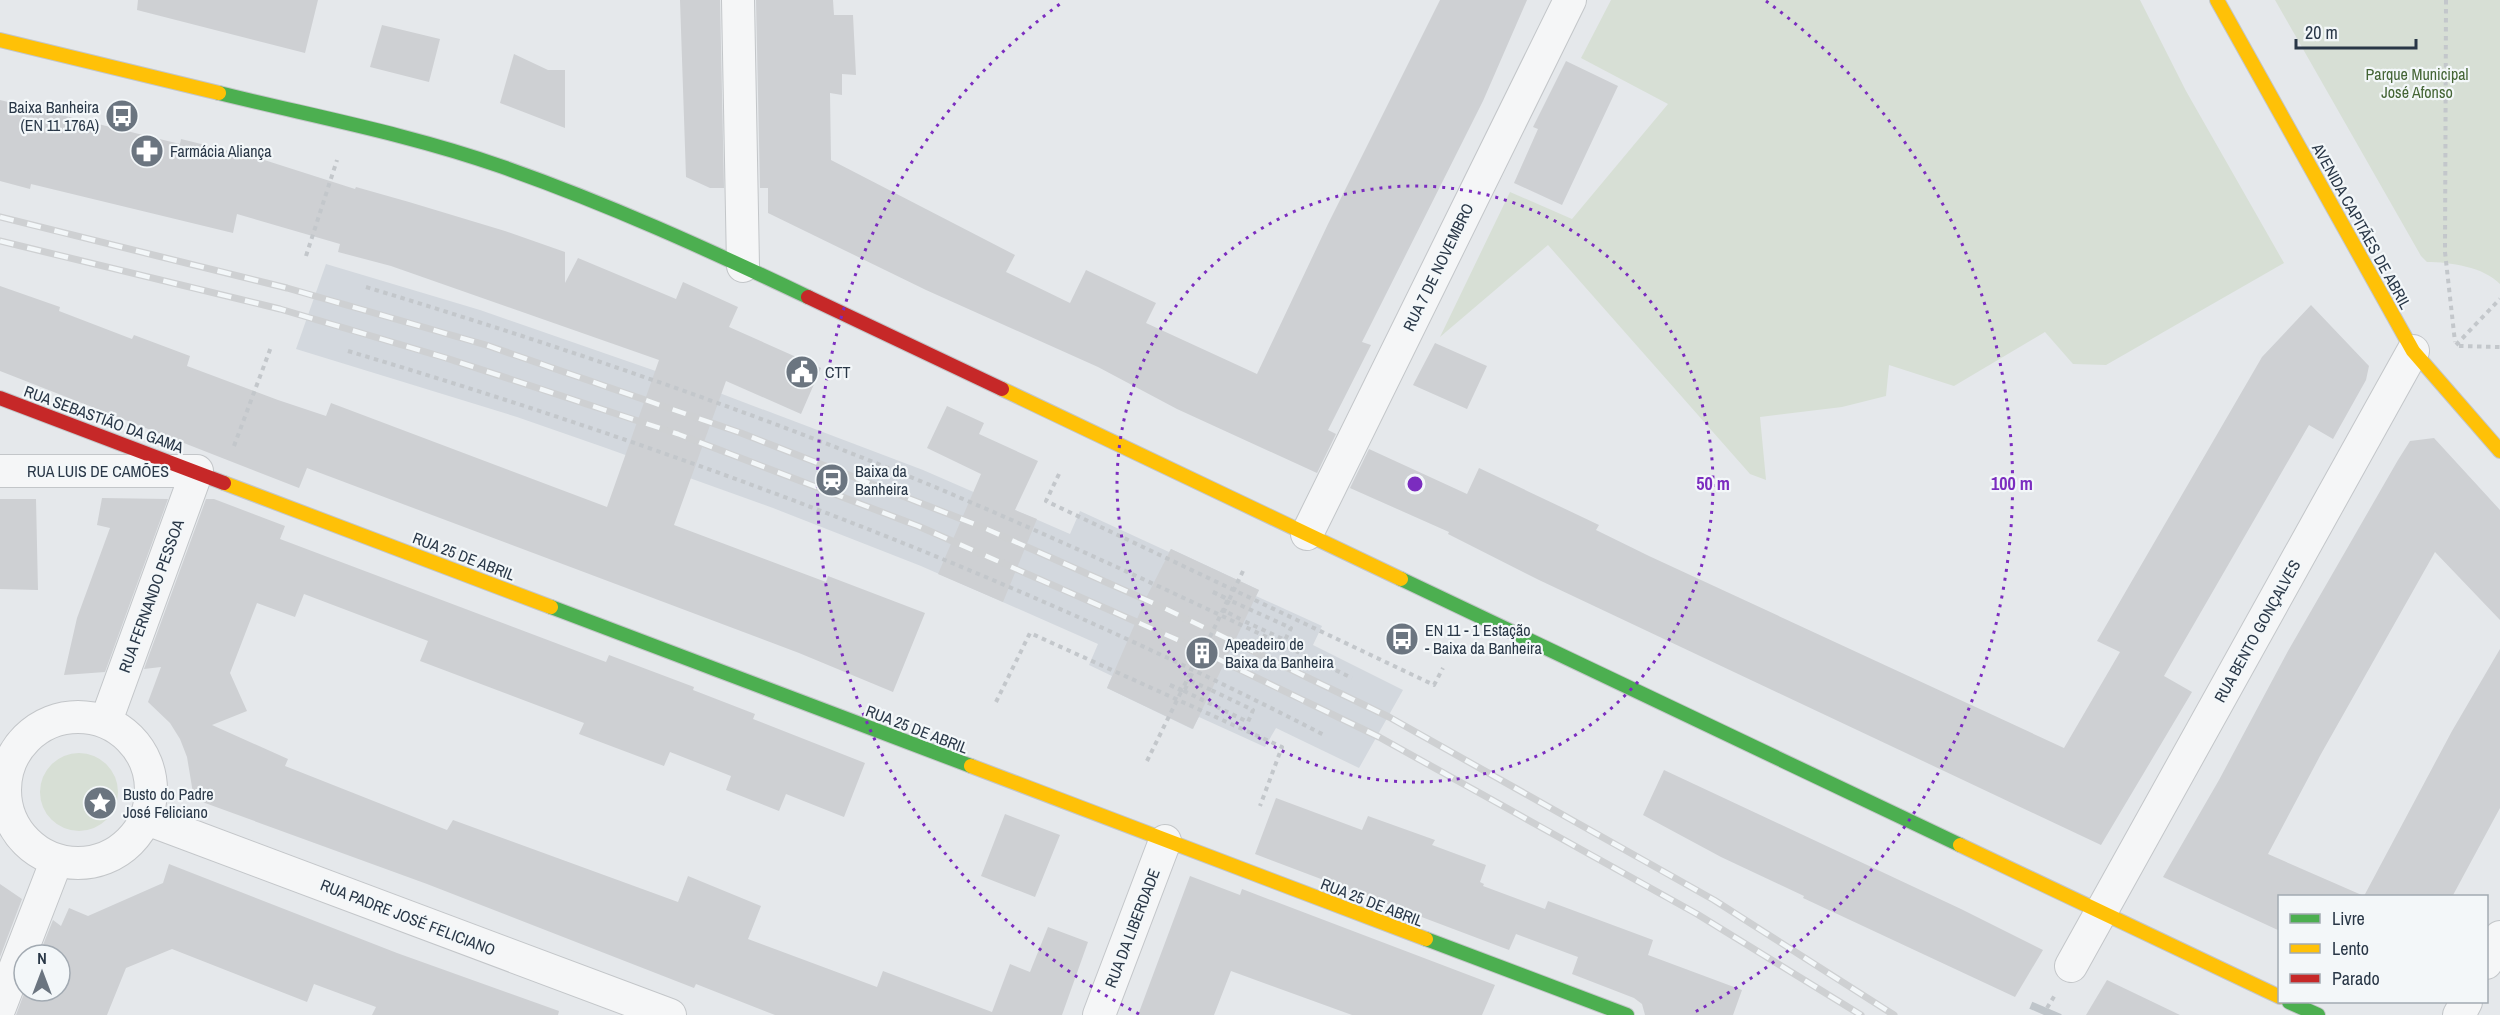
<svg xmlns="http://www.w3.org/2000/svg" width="2500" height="1015" viewBox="0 0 2500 1015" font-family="'Archivo Narrow',sans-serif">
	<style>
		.built { fill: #d3d8de }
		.green { fill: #d7dfd5 }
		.building { fill: #ced0d3 }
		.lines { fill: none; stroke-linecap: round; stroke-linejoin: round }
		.street-tunnel { stroke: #bfc5ca; stroke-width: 32; stroke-dasharray: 32 16; stroke-linecap: butt }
		.street-casing { stroke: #c3c6c9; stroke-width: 34 }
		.fast-casing { stroke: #c3c6c9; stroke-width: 16 }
		.slow-casing { stroke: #c3c6c9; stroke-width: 16 }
		.jam-casing { stroke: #c3c6c9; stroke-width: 16 }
		.path { stroke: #c3c7cb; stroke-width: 4; stroke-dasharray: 4.5 4.5; stroke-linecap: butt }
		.street { stroke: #f5f6f7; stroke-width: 32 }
		.fast { stroke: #4caf50; stroke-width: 14 }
		.slow { stroke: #ffc107; stroke-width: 14 }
		.jam { stroke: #c62828; stroke-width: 14 }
		.rail-casing { stroke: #ced0d2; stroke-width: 7 }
		.rail { stroke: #f3f7f9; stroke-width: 4.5; stroke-dasharray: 14; stroke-linecap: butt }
		.path-bridge { stroke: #c3c7cb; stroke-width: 4; stroke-dasharray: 4.5 4.5; stroke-linecap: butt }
		.ring { fill: none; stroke: #7b2cbf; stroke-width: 3; stroke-dasharray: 3 6 }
		.labels { text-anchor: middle; stroke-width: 4.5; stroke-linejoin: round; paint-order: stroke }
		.park-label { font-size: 16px; fill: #436434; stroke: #f3f7f9 }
		.poi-label { font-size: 16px; fill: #293747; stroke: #f3f7f9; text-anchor: start }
		.street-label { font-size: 16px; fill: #293747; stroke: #f3f7f9 }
		.centre { fill: #7b2cbf; stroke: #f3f7f9; stroke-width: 3 }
		.ring-label { font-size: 18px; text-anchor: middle; font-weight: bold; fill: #7b2cbf; stroke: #f3f7f9; stroke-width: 4.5; stroke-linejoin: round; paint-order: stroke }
	</style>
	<rect width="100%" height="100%" fill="#e5e8eb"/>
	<!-- built -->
	<path class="built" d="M326,264L480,310L722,394L923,470L1070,534L1080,511L1169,552L1171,549L1259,590L1256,596L1322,626L1313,645L1403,690L1359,768L1276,728L1265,747L1199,717L1192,729L1107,688L1112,676L1089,665L1098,644L921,566L773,508L606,448L517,417L296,349Z"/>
	<!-- green -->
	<path class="green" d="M1611,0H2140L2186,91L2284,263L2106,365L2073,364L2045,332L1954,386L1889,365L1886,396L1842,407L1760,417L1766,480L1750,474L1548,245L1440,337L1510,192L1572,219L1668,104L1581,58Z
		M2275,0H2500V284C2484,267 2450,262 2427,262L2421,256Z
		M40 792a39 39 0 1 1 78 0a39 39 0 1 1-78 0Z"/>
	<!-- building -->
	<path class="building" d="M138,0H318L305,53L137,10Z
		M680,0H720L724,188H710L686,177Z
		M756,0H833L834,15H853L856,75L842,74V95L830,93L831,160L1015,255L1006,272L1070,303L1086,270L1156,303L1146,323L1257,374L1328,224L1440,0H1527L1483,101L1362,342L1371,345L1328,430L1336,434L1317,473L1177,409L1098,367L926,290L768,213V188H760Z
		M382,25L440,39L429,82L370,67Z
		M514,54L548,70H565V128L500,103Z
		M1566,61L1618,86L1562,205L1514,183L1538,129L1533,127Z
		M0,100L180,144L181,139L258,158L355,189L356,187L409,202L505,231L565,252V283L578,258L676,299L683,282L738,307L729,327L821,368L801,414L726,381L674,525L826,582L828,576L925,613L893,692L799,653L307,468L299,488L0,371V286L60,307L59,311L132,339L134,335L190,356L187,366L278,400L326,416L331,403L607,507L659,360L391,266L338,252L340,244L237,214L233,233L31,184L30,189L0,181Z
		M2311,305L2369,366L2366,380L2333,439L2309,425L2164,676L2192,692L2101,845L1539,580L1448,534L1449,532L1350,488L1369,449L1467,494L1479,468L1599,525L1596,530L1649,556L2064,748L2120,652L2097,641L2262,357Z
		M1435,343L1487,366L1467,409L1413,385Z
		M947,406L984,423L979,434L1038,461L1015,510L1037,519L1003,602L938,574L981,474L927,448Z
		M2434,438L2500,510V620L2435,552L2321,754L2268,854L2364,896L2452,731L2500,649V808L2452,897H2280V931L2163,877L2219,780L2288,651L2398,460L2410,441Z
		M102,498L168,499L105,672L64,675L77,618L110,528L97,525Z
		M0,499H36L38,590L0,589Z
		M206,499H214L285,526L280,539L606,662L609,655L694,687L693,690L755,714L753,719L865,763L844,817L786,794L779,811L726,790L731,776L670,752L664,766L579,734L584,723L420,661L428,641L304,594L295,617L257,603L230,673L247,711L212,725L288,759L285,766L447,830L453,820L678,902L688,876L761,906L748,939L877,987L883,971L992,1012L1010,964L1030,972L1048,927L1088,942L1062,1015H775L696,984L694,988L427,884L194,799L187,757L180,739L170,723L148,702L161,667L144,669Z
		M1171,549L1259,590L1193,729L1107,688L1147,596Z
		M1664,770L1961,909L2043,950L2015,997L1803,898L1804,896L1721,857L1643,815Z
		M1276,798L1362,830L1368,816L1435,840L1432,845L1486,865L1480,882L1484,884L1483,886L1545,909L1548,901L1653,940L1648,955L1742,990L1733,1015H1645L1642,1004L1634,998L1572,974L1578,957L1516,934L1509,950L1255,854Z
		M1005,814L1060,835L1035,897L981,876Z
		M169,864L397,953L559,1011L558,1015H372L376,1007L314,984L307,1002L172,949L126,968L107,1015H16L25,991H60V955H39L53,920L61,926L69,908L88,916L163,883Z
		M1190,876L1240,895L1242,889L1495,985L1482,1015H1352L1231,971L1214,1015H1138Z
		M0,884L22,899L0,957Z
		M2107,980L2180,1015H2086Z"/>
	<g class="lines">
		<!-- street-tunnel -->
		<path class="street-tunnel" d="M2044,1015L2047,1008"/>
		<defs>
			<path id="street" d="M738,0L743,266
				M0,471H197L106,721
				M1307,534L1570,0
				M5 790a73 73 0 1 1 146 0a73 73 0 1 1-146 0Z
				M147,819L670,1015
				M2486,963L2500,937
				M2071,966L2413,351
				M0,1007L56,862
				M1099,1015L1165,841
				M2459,1015L2466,1002"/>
			<path id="fast" d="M219,93C312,116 409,134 500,166C606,203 707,249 808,297
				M1401,579L1960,845
				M551,607L971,766
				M1426,939L1627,1015
				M2289,1002L2318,1015"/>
			<path id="slow" d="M2217,0L2413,351L2500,451
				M0,40L219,93
				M1002,389L1401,579
				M224,483L551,607
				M971,766L1426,939
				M1960,845L2280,997"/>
			<path id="jam" d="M808,297L1002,389
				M0,398L224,483"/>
		</defs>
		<!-- street casing -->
		<use href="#street" class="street-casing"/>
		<!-- fast casing -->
		<use href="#fast" class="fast-casing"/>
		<!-- slow casing -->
		<use href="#slow" class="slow-casing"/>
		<!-- jam casing -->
		<use href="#jam" class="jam-casing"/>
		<!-- path -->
		<path class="path" d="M2446,0L2445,252L2455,342
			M306,256L337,160
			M366,287C557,345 746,409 930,485C1073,545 1213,611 1352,678
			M2456,345L2500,299
			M2459,346L2500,347
			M348,351C683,451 1013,574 1324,735
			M234,446L271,347
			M1059,474L1046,501L1434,685L1443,668
			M1243,571L1229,600L1291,628L1285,640L1244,621
			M1213,592L1229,600L1222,616
			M1170,685L1182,690L1192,670
			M996,702L1030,633L1282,747L1260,806
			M1147,761L1182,690L1248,722L1253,710L1211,690
			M2047,1008L2055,995"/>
		<!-- street -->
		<use href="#street" class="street"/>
		<!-- fast -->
		<use href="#fast" class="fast"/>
		<!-- slow -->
		<use href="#slow" class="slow"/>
		<!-- jam -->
		<use href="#jam" class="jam"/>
		<defs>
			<path id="rail" d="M0,217L287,288L486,345L741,433L982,527L1162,607L1389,717L1714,900L1894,1015
				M0,241L280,309L446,358L678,434L918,526L1187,644L1379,737L1697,914L1861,1015"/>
		</defs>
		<!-- rail casing -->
		<use href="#rail" class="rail-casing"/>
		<!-- rail -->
		<use href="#rail" class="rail"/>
		<!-- path-bridge -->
		<path class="path-bridge" d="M1213,592L1228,599L1223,610
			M1170,685L1184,692L1189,680
			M1211,690L1189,680L1223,610L1244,621"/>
	</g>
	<!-- distance rings -->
	<g class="ring">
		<circle cx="1415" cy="484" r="298"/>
		<path d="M1139 1014A597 597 0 0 1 1064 1M1766 1A597 597 0 0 1 1691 1014"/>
	</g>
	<!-- icons -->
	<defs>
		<symbol id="bus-disc" viewBox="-11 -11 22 22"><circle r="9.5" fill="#6b7580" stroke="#f3f7f9"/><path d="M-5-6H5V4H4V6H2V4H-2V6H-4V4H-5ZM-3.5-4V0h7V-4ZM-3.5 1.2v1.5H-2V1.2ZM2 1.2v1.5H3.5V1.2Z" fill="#fff"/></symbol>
		<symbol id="pharmacy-disc" viewBox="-11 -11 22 22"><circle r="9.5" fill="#6b7580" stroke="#f3f7f9"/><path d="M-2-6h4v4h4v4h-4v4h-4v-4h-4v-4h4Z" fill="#fff"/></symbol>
		<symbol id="civic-disc" viewBox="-11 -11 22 22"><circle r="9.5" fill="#6b7580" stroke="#f3f7f9"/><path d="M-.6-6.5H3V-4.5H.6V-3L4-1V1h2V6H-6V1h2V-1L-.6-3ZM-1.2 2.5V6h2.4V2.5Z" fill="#fff"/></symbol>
		<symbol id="station-disc" viewBox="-11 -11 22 22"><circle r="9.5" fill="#6b7580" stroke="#f3f7f9"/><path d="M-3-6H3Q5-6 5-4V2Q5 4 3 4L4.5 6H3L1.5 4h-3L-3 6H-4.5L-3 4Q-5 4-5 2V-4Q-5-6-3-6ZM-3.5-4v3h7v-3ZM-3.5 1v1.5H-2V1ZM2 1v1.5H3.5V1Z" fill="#fff"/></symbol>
		<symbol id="building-disc" viewBox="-11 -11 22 22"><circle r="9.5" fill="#6b7580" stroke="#f3f7f9"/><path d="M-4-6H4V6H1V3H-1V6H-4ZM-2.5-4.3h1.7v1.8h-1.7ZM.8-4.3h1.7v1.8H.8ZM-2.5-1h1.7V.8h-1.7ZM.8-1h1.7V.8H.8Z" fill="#fff"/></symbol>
		<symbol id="sight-disc" viewBox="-11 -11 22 22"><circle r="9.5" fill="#6b7580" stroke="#f3f7f9"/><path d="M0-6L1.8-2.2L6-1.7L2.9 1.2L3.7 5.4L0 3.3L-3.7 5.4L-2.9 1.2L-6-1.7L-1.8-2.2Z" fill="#fff"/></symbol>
	</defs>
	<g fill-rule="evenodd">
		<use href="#bus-disc" x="103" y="97" width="38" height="38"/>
		<use href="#pharmacy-disc" x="128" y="132" width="38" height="38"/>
		<use href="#civic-disc" x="783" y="353" width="38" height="38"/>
		<use href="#station-disc" x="813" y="461" width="38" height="38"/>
		<use href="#bus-disc" x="1383" y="620" width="38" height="38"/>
		<use href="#building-disc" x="1183" y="634" width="38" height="38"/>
		<use href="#sight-disc" x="81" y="784" width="38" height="38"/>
	</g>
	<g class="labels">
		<!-- park labels -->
		<g class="park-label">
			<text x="2417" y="80">Parque Municipal<tspan x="2417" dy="18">José Afonso</tspan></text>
		</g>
		<!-- poi labels -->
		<g class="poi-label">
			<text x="99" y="113" text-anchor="end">Baixa Banheira<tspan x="99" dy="18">(EN 11 176A)</tspan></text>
			<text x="170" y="157">Farmácia Aliança</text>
			<text x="825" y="378">CTT</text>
			<text x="855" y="477">Baixa da<tspan x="855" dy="18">Banheira</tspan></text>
			<text x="1425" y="636">EN 11 - 1 Estação<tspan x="1425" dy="18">- Baixa da Banheira</tspan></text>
			<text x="1225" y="650">Apeadeiro de<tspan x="1225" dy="18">Baixa da Banheira</tspan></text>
			<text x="123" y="800">Busto do Padre<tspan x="123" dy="18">José Feliciano</tspan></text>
		</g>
		<!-- street labels -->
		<g class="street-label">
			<text transform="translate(2362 226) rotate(61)" y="6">AVENIDA CAPITÃES DE ABRIL</text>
			<text transform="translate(1438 267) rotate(-64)" y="6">RUA 7 DE NOVEMBRO</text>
			<text transform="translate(104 419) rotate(20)" y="6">RUA SEBASTIÃO DA GAMA</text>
			<text x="98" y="477">RUA LUIS DE CAMÕES</text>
			<text transform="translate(464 556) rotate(21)" y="6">RUA 25 DE ABRIL</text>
			<text transform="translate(151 596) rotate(-70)" y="6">RUA FERNANDO PESSOA</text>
			<text transform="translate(2257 631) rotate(-61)" y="6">RUA BENTO GONÇALVES</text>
			<text transform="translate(917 729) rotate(21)" y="6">RUA 25 DE ABRIL</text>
			<text transform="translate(1372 902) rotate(21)" y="6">RUA 25 DE ABRIL</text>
			<text transform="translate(408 917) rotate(21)" y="6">RUA PADRE JOSÉ FELICIANO</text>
			<text transform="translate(1132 928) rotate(-69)" y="6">RUA DA LIBERDADE</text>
		</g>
	</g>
	<circle cx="1415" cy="484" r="9" class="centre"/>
	<g class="ring-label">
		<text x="1713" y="490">50 m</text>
		<text x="2012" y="490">100 m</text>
	</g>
	<!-- legend -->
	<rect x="2278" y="895" width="210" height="108" fill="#f3f7f9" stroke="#a2aab2" stroke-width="1.5"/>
	<rect x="2290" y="914" width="30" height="9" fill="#4caf50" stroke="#a2aab2" stroke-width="1.5"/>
	<text x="2332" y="925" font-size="18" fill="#293747">Livre</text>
	<rect x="2290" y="944" width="30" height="9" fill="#ffc107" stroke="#a2aab2" stroke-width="1.5"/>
	<text x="2332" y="955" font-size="18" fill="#293747">Lento</text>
	<rect x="2290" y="974" width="30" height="9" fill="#c62828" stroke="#a2aab2" stroke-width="1.5"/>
	<text x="2332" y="985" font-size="18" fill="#293747">Parado</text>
	<!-- north arrow -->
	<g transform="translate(42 973)"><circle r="28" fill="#f3f7f9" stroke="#a2aab2" stroke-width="1.5"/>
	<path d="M0-4.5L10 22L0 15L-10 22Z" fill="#6b7580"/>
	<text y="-9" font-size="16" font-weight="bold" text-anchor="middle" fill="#293747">N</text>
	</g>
	<!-- scale -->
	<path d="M2296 39v9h120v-9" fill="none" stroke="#293747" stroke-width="3"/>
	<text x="2305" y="39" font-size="18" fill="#293747" stroke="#f3f7f9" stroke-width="4.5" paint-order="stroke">20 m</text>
</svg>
